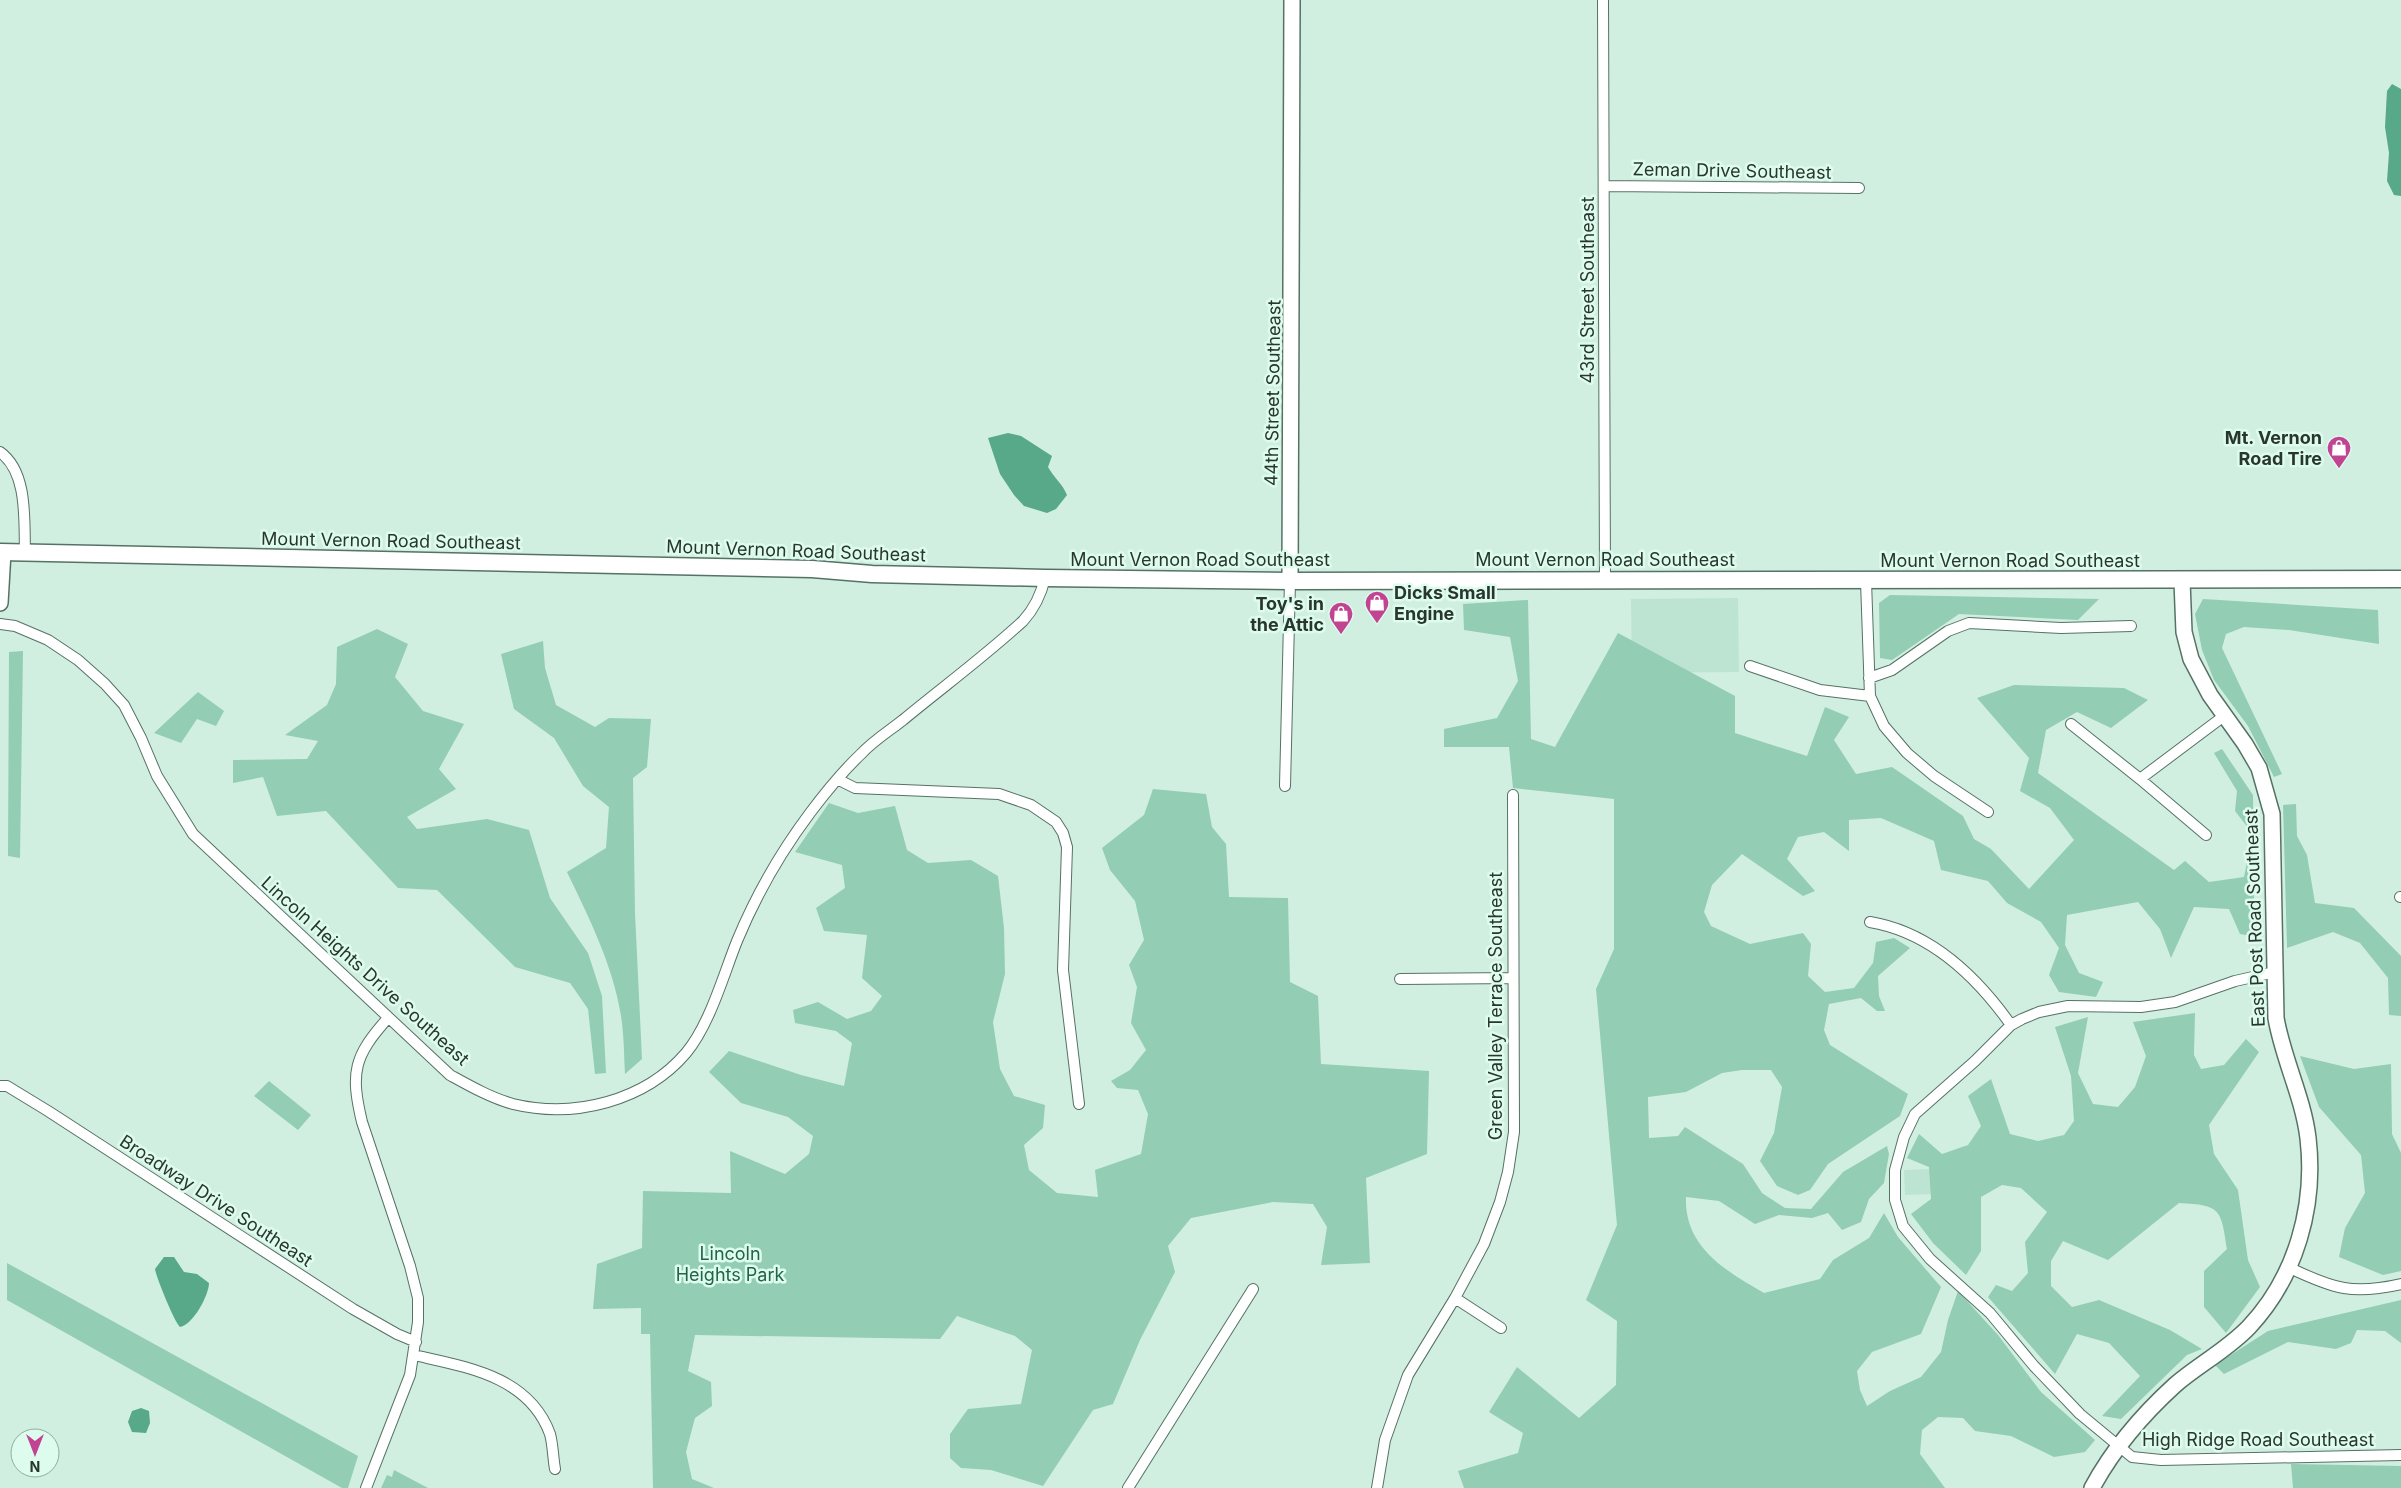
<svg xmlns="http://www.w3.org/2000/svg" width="2401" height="1488" viewBox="0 0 2401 1488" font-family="Inter,sans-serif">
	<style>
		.built { fill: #bde4d2 }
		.green { fill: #93cdb4 }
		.water { fill: #57a989 }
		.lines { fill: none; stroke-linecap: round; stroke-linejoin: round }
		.street-casing { stroke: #567265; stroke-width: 12 }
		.secondary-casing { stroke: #567265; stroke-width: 18 }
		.primary-casing { stroke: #567265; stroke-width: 19 }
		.street { stroke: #fff; stroke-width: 10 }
		.secondary { stroke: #fff; stroke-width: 15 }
		.primary { stroke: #fff; stroke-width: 16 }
		.labels { text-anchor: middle; stroke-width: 5; stroke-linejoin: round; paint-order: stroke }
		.street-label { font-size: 18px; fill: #29352f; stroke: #ddfced }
		.poi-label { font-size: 18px; font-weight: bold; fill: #29352f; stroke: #ddfced; text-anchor: end }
		.park-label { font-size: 18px; fill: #23624b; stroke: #ddfced }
	</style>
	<rect width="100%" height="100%" fill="#d0efe0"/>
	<!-- built -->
	<path class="built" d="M1738,598L1739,672L1632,673L1631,599Z
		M1933,1169L1934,1194L1905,1195L1904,1170Z"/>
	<!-- green -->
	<path class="green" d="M1890,595L2099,599L2078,620L1959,614L1892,660L1880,658L1879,603Z
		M2203,599L2378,610L2379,644L2289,630L2244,627L2226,634L2222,648L2282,774L2274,777L2248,726L2214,680L2202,650L2195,614Z
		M1528,600L1531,739L1555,747L1618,633L1735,696V733L1807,756L1825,707L1849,717L1834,740L1856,774L1892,767L1963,816L1974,839L1991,849L2029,889L2074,840L2050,808L2020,791L2029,758L1977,698L2014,685L2124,688L2148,700L2111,728L2077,712L2046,730L2038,773L2174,870L2185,861L2209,882L2244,877L2249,853V829L2235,811L2237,791L2214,753L2222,749L2253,795L2254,900L2251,936L2240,934L2229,909L2194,907L2171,958L2160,929L2138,902L2067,915L2065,945L2079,973L2103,982L2096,997L2059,992L2049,975L2059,948L2041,922L2007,903L1988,881L1941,870L1934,841L1881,818L1849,820V851L1824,832L1798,837L1787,859L1815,891L1803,896L1742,854L1712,885L1704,912L1711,926L1750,944L1803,933L1811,944L1808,976L1825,992L1854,988L1873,963L1876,942L1894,938L1910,948L1878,976L1879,996L1885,1011H1877L1861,998L1829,1004L1824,1030L1830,1045L1908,1094L1900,1116L1828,1164L1810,1190L1798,1195L1777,1186L1760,1161L1774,1133L1782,1087L1771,1070H1742L1722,1073L1686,1092L1648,1097L1649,1138L1678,1136L1685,1127L1743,1164L1762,1193L1785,1208L1811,1209L1843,1172L1887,1146L1889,1154L1884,1183L1869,1199L1861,1222L1842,1230L1828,1213L1812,1218L1779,1215L1755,1224L1719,1201L1686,1197C1684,1247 1726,1271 1764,1293L1820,1279L1833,1260L1869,1238L1884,1213L1898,1237L1941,1287L1921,1334L1872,1352L1857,1371L1860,1390L1867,1406L1890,1391L1921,1377L1941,1352L1948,1320L1958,1291L1998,1335L2041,1392L2095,1440L2085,1452L2054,1457L2011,1436L1975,1431L1963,1418L1938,1417L1922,1430L1920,1454L1945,1488H1464L1458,1471L1518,1453L1523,1433L1489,1412L1517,1367L1579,1418L1616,1385L1617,1321L1586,1300L1617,1225L1596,989L1614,949V799L1513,788L1509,747H1444V729L1497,718L1518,681L1510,637L1464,630L1463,604Z
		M377,629L408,644L395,677L423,711L464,724L439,769L456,789L407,817L417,829L487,819L529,830L550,898L588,953L602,996L606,1073L595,1074L588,1009L570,983L515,967L437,890L398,888L326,811L277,816L263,777L233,783V760L307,759L318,741L285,735L327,705L336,684L337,647Z
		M543,641L545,668L556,705L595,727L609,718L651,719L647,767L633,778L635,913L642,1059L625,1074C624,1055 624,1035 621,1016C613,965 589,918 567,872L606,848L609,807L583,786L554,738L514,709L501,654Z
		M23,651L20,858L8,856L9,652Z
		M198,692L224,711L216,726L197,719L181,743L154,733Z
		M1153,789L1206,794L1212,827L1226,844L1229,897L1288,898L1290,982L1318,996L1321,1064L1429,1071L1427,1154L1366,1178L1370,1263L1321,1265L1327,1227L1313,1204L1273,1202L1191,1218L1168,1246L1175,1272L1140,1340L1113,1404L1093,1410L1043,1486L991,1470L961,1468L950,1458V1434L968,1409L1021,1404L1032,1350L1015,1336L957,1316L940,1339L695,1335L688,1371L711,1382L712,1406L695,1418L686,1452L692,1479L714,1488H653L650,1334H641V1308L593,1309L597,1264L642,1248L643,1191L731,1193L730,1151L785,1174L809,1154L813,1136L788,1117L741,1103L709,1072L729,1051L801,1075L844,1086L852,1043L836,1031L795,1023L793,1010L818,1002L847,1019L871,1011L882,996L862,978L867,935L824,931L816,908L845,888L842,865L795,852L829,803L858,813L895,806L907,850L928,863L971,860L998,876L1004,928L1005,974L993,1022L1000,1069L1014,1096L1045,1105L1043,1128L1024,1145L1029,1170L1057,1193L1098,1197L1095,1170L1141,1154L1148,1114L1138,1090L1117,1088L1111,1081L1130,1070L1146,1050L1131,1023L1137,987L1129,965L1144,940L1135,901L1110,870L1102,848L1144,815Z
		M2296,804L2297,836L2307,855L2315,903L2354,908L2401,956V1016L2389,1015L2388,978L2360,943L2333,932L2287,948L2283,805Z
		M2195,1013L2194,1055L2201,1069L2224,1065L2246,1039L2259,1052L2209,1125L2214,1154L2238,1190L2248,1260L2260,1287L2226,1333L2204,1307V1271L2227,1249C2221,1209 2221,1205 2179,1203L2108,1260L2063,1241L2051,1261V1286L2072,1307L2099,1300L2170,1330L2202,1349L2187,1355L2121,1419L2102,1416L2140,1376L2109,1343L2077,1334L2055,1374L1988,1297L1996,1285L2012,1291L2028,1273L2025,1242L2047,1212L2021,1188L2002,1185L1981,1197V1251L1966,1275L1933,1243L1911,1214L1931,1199L1929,1167L1907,1158L1919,1134L1942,1154L1968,1145L1981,1126L1968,1096L1991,1079L2010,1134L2038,1141L2064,1135L2074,1121L2071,1076L2055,1027L2088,1017L2078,1073L2093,1104L2118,1107L2135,1087L2146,1056L2133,1022Z
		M2300,1056L2354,1069L2391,1064L2392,1134L2401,1153V1271L2383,1275L2339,1257L2345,1228L2365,1193L2361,1155L2319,1107Z
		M269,1081L311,1115L298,1130L254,1096Z
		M7,1263L358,1456L348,1488H342L7,1300Z
		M2401,1300V1343L2385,1331L2357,1330L2351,1343L2336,1349L2288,1342L2224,1374L2215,1365L2268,1331Z
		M2291,1464L2401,1466V1488H2293Z
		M394,1470L428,1488H381L387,1475L392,1477Z"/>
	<!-- water -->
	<path class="water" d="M2392,84L2401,89V196L2394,195L2387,181L2389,153L2385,127L2387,91Z
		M1008,433L1021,436L1052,456L1048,467C1054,478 1062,483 1067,495L1056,509L1047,513L1024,506L1014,495L1000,474L988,438Z
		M164,1257H174L184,1272L197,1274L209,1283C209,1295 193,1325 180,1327C175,1323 156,1277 155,1269Z
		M141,1408L149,1411L150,1423L146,1433L132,1432L128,1422L132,1411Z"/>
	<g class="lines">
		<defs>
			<path id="street" d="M1603,0L1605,581
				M1604,186L1859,188
				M0,452C28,472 24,520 25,552
				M1866,581L1870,696L1884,726L1907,753L1934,776L1988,812
				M0,624L15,626L48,640L78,660L105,684L124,705L141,738L157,776L193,834L450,1075C470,1086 491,1098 513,1104C574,1119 645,1101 686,1053C710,1024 723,976 737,941C756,895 780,853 810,813C825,793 843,771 861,754C873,741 889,731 903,720C943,687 985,656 1023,621C1035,608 1041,595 1045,578
				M1750,666L1820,690L1870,696
				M1869,678L1892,670L1948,631L1969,623L2061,628L2131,626
				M2071,724L2140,779L2206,835
				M2140,779L2224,716
				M839,780L855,788L999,794L1031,805L1056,822L1063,833L1067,847L1063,970L1079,1104
				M1285,786L1290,581
				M2400,897H2401
				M1870,922C1930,932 1977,977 2011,1025
				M2275,972L2235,981L2175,1002L2141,1007L2068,1006L2039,1012L2022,1019L2011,1025L1975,1061L1915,1114L1904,1137L1895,1170V1200L1903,1226L1930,1259L1990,1313L2034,1366L2080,1414L2132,1457L2161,1460L2401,1455
				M1400,979L1513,978
				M0,1086H7L48,1111L353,1309L397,1334L416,1342
				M2290,1268C2334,1289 2353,1295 2401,1284
				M1455,1298L1501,1328
				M414,1355C466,1367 529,1376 550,1434C553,1445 553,1458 555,1469
				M366,1488L410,1375L418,1322V1298L410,1266L362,1122C350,1072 354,1056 388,1018
				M1128,1488L1253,1289
				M1377,1488L1385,1440L1408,1375L1455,1298L1484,1244L1500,1202L1508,1172L1514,1132L1513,795"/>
			<path id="secondary" d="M1290,581L1292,0
				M0,603L3,552
				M2092,1488C2113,1449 2142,1415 2175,1385C2198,1365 2227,1350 2249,1327C2296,1277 2316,1206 2308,1138C2303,1097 2283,1059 2276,1018L2272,814L2259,768L2245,744L2210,695L2191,659L2184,632L2182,581"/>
			<path id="primary" d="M0,552L812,569L872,574L1045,578L1290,581L2401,579"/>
		</defs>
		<!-- street casing -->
		<use href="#street" class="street-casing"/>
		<!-- secondary casing -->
		<use href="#secondary" class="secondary-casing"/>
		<!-- primary casing -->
		<use href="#primary" class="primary-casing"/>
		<!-- street -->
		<use href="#street" class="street"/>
		<!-- secondary -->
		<use href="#secondary" class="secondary"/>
		<!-- primary -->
		<use href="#primary" class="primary"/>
	</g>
	<!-- icons -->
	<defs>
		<symbol id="shop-pin" viewBox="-11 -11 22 30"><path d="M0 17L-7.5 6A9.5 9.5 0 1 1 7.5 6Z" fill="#c14391" stroke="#ddfced"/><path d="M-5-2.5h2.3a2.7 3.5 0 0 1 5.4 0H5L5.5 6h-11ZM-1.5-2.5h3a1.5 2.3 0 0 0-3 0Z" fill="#fff"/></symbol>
	</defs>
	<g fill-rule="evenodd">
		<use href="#shop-pin" x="2325" y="434" width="28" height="38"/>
		<use href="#shop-pin" x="1363" y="589" width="28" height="38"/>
		<use href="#shop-pin" x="1327" y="600" width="28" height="38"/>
	</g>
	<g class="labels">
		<!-- street labels -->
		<g class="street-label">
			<text transform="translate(1732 171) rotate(1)" y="6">Zeman Drive Southeast</text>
			<text transform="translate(1588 290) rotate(-90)" y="6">43rd Street Southeast</text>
			<text transform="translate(1273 393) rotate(-89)" y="6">44th Street Southeast</text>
			<text transform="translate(391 541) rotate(1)" y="6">Mount Vernon Road Southeast</text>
			<text transform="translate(796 551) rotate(2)" y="6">Mount Vernon Road Southeast</text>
			<text x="1200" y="566">Mount Vernon Road Southeast</text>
			<text x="1605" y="566">Mount Vernon Road Southeast</text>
			<text x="2010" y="567">Mount Vernon Road Southeast</text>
			<text transform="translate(2255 918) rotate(-92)" y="6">East Post Road Southeast</text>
			<text transform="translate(365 971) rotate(42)" y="6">Lincoln Heights Drive Southeast</text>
			<text transform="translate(1496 1006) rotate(-90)" y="6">Green Valley Terrace Southeast</text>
			<text transform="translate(216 1201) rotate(33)" y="6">Broadway Drive Southeast</text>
			<text x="2258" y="1446">High Ridge Road Southeast</text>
		</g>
		<!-- poi labels -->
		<g class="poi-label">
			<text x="2322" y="444">Mt. Vernon<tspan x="2322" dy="21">Road Tire</tspan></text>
			<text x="1394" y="599" text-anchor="start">Dicks Small<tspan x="1394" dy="21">Engine</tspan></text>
			<text x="1324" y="610">Toy's in<tspan x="1324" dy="21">the Attic</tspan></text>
		</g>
		<!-- park labels -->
		<g class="park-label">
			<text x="730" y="1260">Lincoln<tspan x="730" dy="21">Heights Park</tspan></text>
		</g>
	</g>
	<!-- north arrow -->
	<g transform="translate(35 1453) rotate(180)"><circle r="24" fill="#ddfced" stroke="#95aca1"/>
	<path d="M0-4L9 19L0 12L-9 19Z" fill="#c14391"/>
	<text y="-8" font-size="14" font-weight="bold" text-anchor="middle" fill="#29352f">N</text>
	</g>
</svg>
